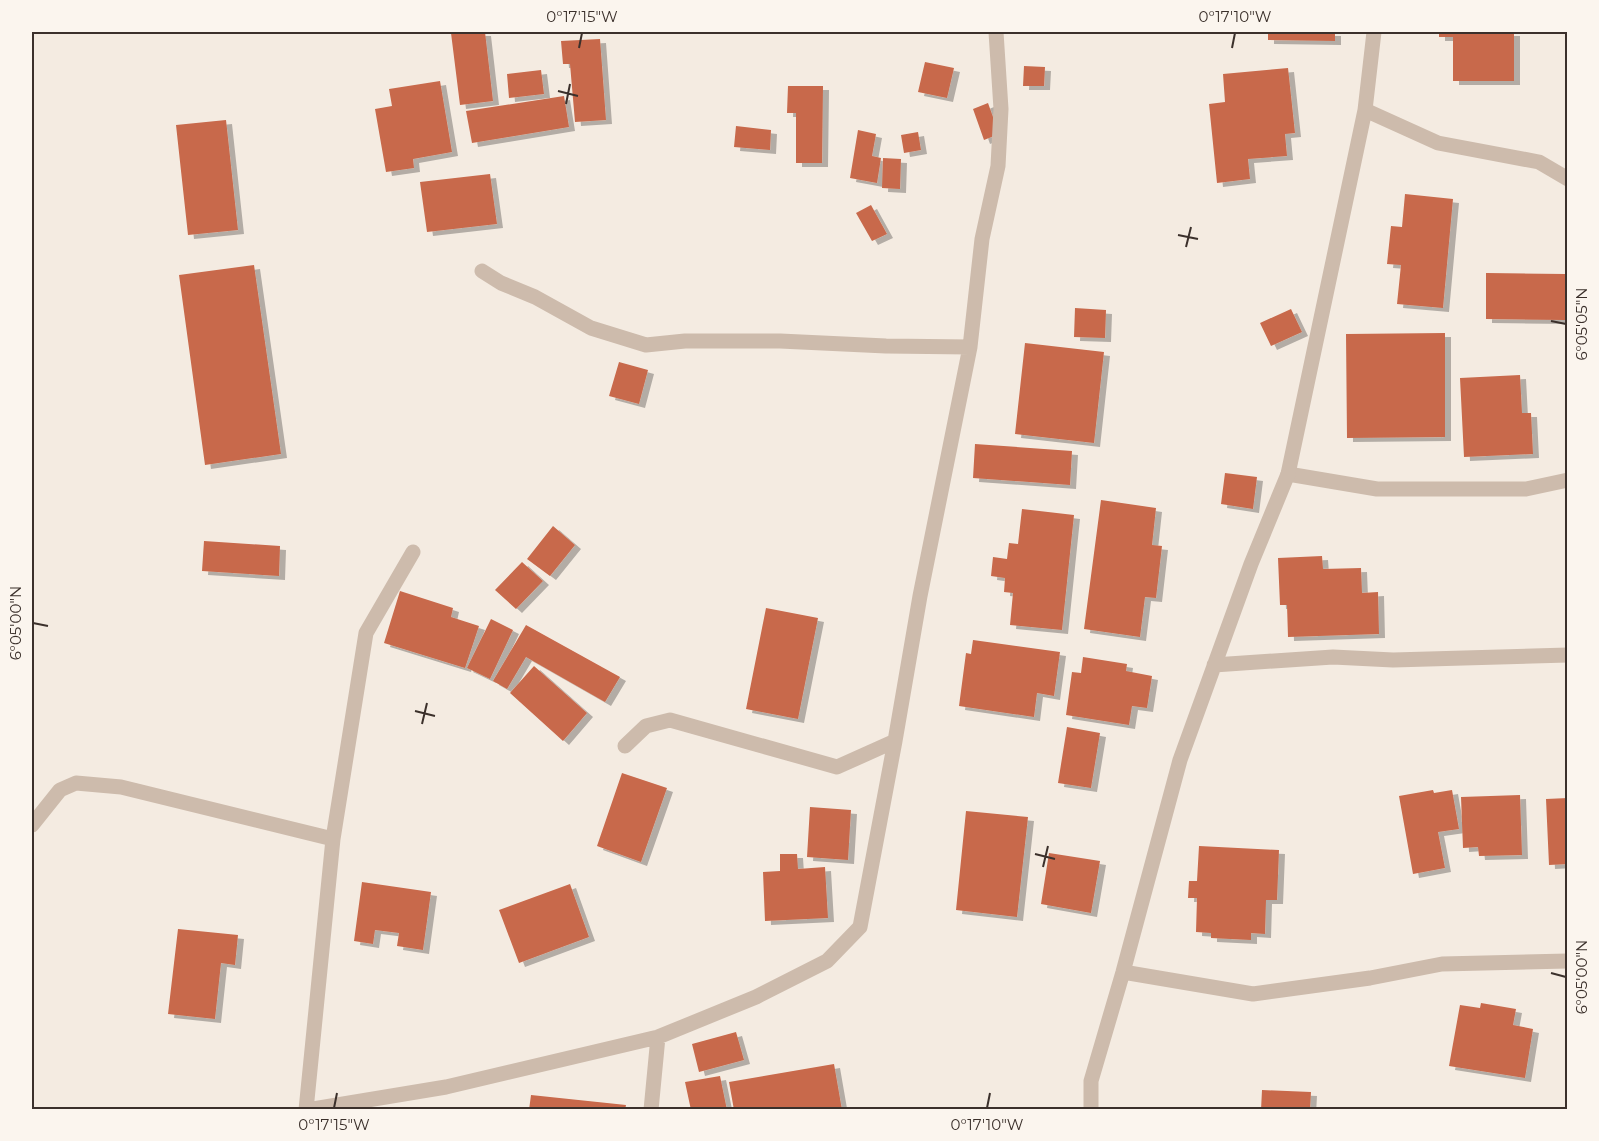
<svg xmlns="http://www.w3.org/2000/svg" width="1599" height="1141" viewBox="0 0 1599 1141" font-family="Montserrat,sans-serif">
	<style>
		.building { fill: #c8694b; filter: url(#shadow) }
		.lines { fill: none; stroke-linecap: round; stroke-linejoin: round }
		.service { stroke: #cdbbac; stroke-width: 15 }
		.minor { stroke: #cdbbac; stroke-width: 15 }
		.ticks { fill: none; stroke: #3b302b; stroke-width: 2 }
		.neatline { fill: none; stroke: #3b302b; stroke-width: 2 }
		.ticks-label { font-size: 15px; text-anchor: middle; fill: #3b302b }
	</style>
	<defs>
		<filter id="shadow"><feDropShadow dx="6" dy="4" stdDeviation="0" flood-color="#0004"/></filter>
	</defs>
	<rect width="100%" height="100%" fill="#f4ebe1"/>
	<!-- building -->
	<path class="building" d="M460,32H485L493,101L460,105L451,33Z
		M1268,32H1335V41L1268,40Z
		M1439,32H1514V81H1453V37H1439Z
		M600,39L606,120L575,122L570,64H563L561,41Z
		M925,62L954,68L947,98L918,92Z
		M1024,66L1045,67L1044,86H1023Z
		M1288,68L1295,133L1285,134L1287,156L1248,159L1250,179L1217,183L1209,104L1225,102L1223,74Z
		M541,70L544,94L509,98L507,74Z
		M440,81L452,152L413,159L414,168L386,172L375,109L392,106L389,89Z
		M788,86H823L822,163H796V113H787Z
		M564,96L569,127L472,143L466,111Z
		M988,103L999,134L984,140L973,109Z
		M226,120L238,230L188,235L176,125Z
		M736,126L771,130L770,150L734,147Z
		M858,130L876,134L872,156L881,158L877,183L850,178Z
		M918,132L921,150L904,153L901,135Z
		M883,158L901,159L900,189L882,188Z
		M490,174L497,224L427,232L420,182Z
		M1405,194L1453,199L1443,308L1397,304L1401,265L1387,264L1391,226L1402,227Z
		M871,205L887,234L872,241L856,213Z
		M254,265L281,454L205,465L179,275Z
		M1486,273L1566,274V320L1486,319Z
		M1075,308L1106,310L1105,338L1074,337Z
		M1291,309L1302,332L1271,346L1260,323Z
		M1445,333V437L1347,438L1346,334Z
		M1025,343L1104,352L1094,443L1015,434Z
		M619,362L648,370L639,404L609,396Z
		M1520,375L1522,413H1531L1533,454L1464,457L1460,378Z
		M975,444L1072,451L1070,485L973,478Z
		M1225,473L1257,477L1253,509L1221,504Z
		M1101,500L1156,508L1152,545L1162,546L1156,598L1145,597L1140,637L1084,629Z
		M1022,509L1074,515L1062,630L1010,625L1013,593L1004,592L1005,578L991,576L993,557L1007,559L1009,543L1018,544Z
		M553,526L575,545L550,576L527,559Z
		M204,541L280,546L279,576L202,571Z
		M1322,556L1323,569L1361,568L1362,593L1378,592L1379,634L1288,637L1287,605H1280L1278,558Z
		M522,562L543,581L516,609L495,590Z
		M400,591L453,608L451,617L479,626L465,668L384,643Z
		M766,608L818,618L798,719L746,709Z
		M491,619L513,630L490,679L467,668Z
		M526,625L620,677L605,702L526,657L507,689L493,681Z
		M973,640L1060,652L1054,696L1037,693L1034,717L959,706L966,653L971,654Z
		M1083,657L1127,664L1126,671L1152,676L1147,708L1132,706L1129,725L1066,715L1072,672L1081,673Z
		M534,666L587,713L563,741L510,693Z
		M1067,727L1100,733L1091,788L1058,783Z
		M622,773L667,788L641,862L597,846Z
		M1433,790L1434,793L1452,790L1459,829L1438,832L1445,868L1413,874L1399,796Z
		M1520,795L1522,855L1479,856L1478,847L1463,848L1461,797Z
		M1568,798V864L1549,865L1546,799Z
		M810,807L851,810L848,860L807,857Z
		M966,811L1028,817L1017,917L956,910Z
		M1199,846L1279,850L1277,900H1266L1265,934L1251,933V940L1211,938V933L1196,932L1197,898H1188L1189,881H1197Z
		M1049,853L1100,861L1091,913L1041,904Z
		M780,854H797L798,869L825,867L828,918L765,921L763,872L780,871Z
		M362,882L431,892L423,950L397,946L399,933L375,930L373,944L354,941Z
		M570,884L589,937L519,963L499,910Z
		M178,929L238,935L235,965L221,963L215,1019L168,1014Z
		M1481,1003L1516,1009L1513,1025L1533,1029L1525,1078L1449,1066L1460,1005L1480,1008Z
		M736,1032L744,1060L699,1072L692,1044Z
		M834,1064L842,1110H734L729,1082Z
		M720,1076L727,1110H691L685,1082Z
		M1262,1090L1311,1092L1310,1110H1261Z
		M531,1095L626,1105L625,1110H529Z"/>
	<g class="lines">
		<!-- service -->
		<path class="service" d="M1288,474L1377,489H1526L1568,480"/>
		<!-- minor -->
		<path class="minor" d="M1365,110L1438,143L1539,162L1568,179
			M482,271L501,283L535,297L591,328L646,345L685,341H780L886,346L970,347
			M1214,665L1333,657L1393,660L1568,655
			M625,746L646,726L670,720L837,767L895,741L920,596L970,347L982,239L998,166L1001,109L996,32
			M32,825L60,790L76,783L121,787L333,839
			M1123,972L1253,994L1370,978L1442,964L1568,961
			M306,1110L333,839L366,633L413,552
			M307,1110L446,1087L658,1037L756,997L827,961L860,927L895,741
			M651,1110L658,1037
			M1091,1110V1081L1123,972L1180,760L1251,564L1288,474L1365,110L1374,32"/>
	</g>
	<!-- ticks -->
	<path class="ticks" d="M579,48L582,33M1232,48L1235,33M558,91L578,96M566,104L570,84M1178,235L1198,239M1186,247L1191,227M1551,321L1566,324M33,623L48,626M415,711L435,716M422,724L427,703M1035,854L1055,859M1043,867L1048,846M1551,973L1566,977M334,1108L337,1093M987,1108L990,1093"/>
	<!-- border -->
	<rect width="1599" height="1141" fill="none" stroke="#fbf5ee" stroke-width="66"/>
	<rect x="33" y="33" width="1533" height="1075" class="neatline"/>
	<g class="ticks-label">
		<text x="582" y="22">0°17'15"W</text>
		<text x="1235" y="22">0°17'10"W</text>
		<text transform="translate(1582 324) rotate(-90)" y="5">6°05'05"N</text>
		<text transform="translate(16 623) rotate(-90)" y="5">6°05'00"N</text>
		<text transform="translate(1582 977) rotate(-90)" y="5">6°05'00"N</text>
		<text x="334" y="1130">0°17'15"W</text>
		<text x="987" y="1130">0°17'10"W</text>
	</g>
</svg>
